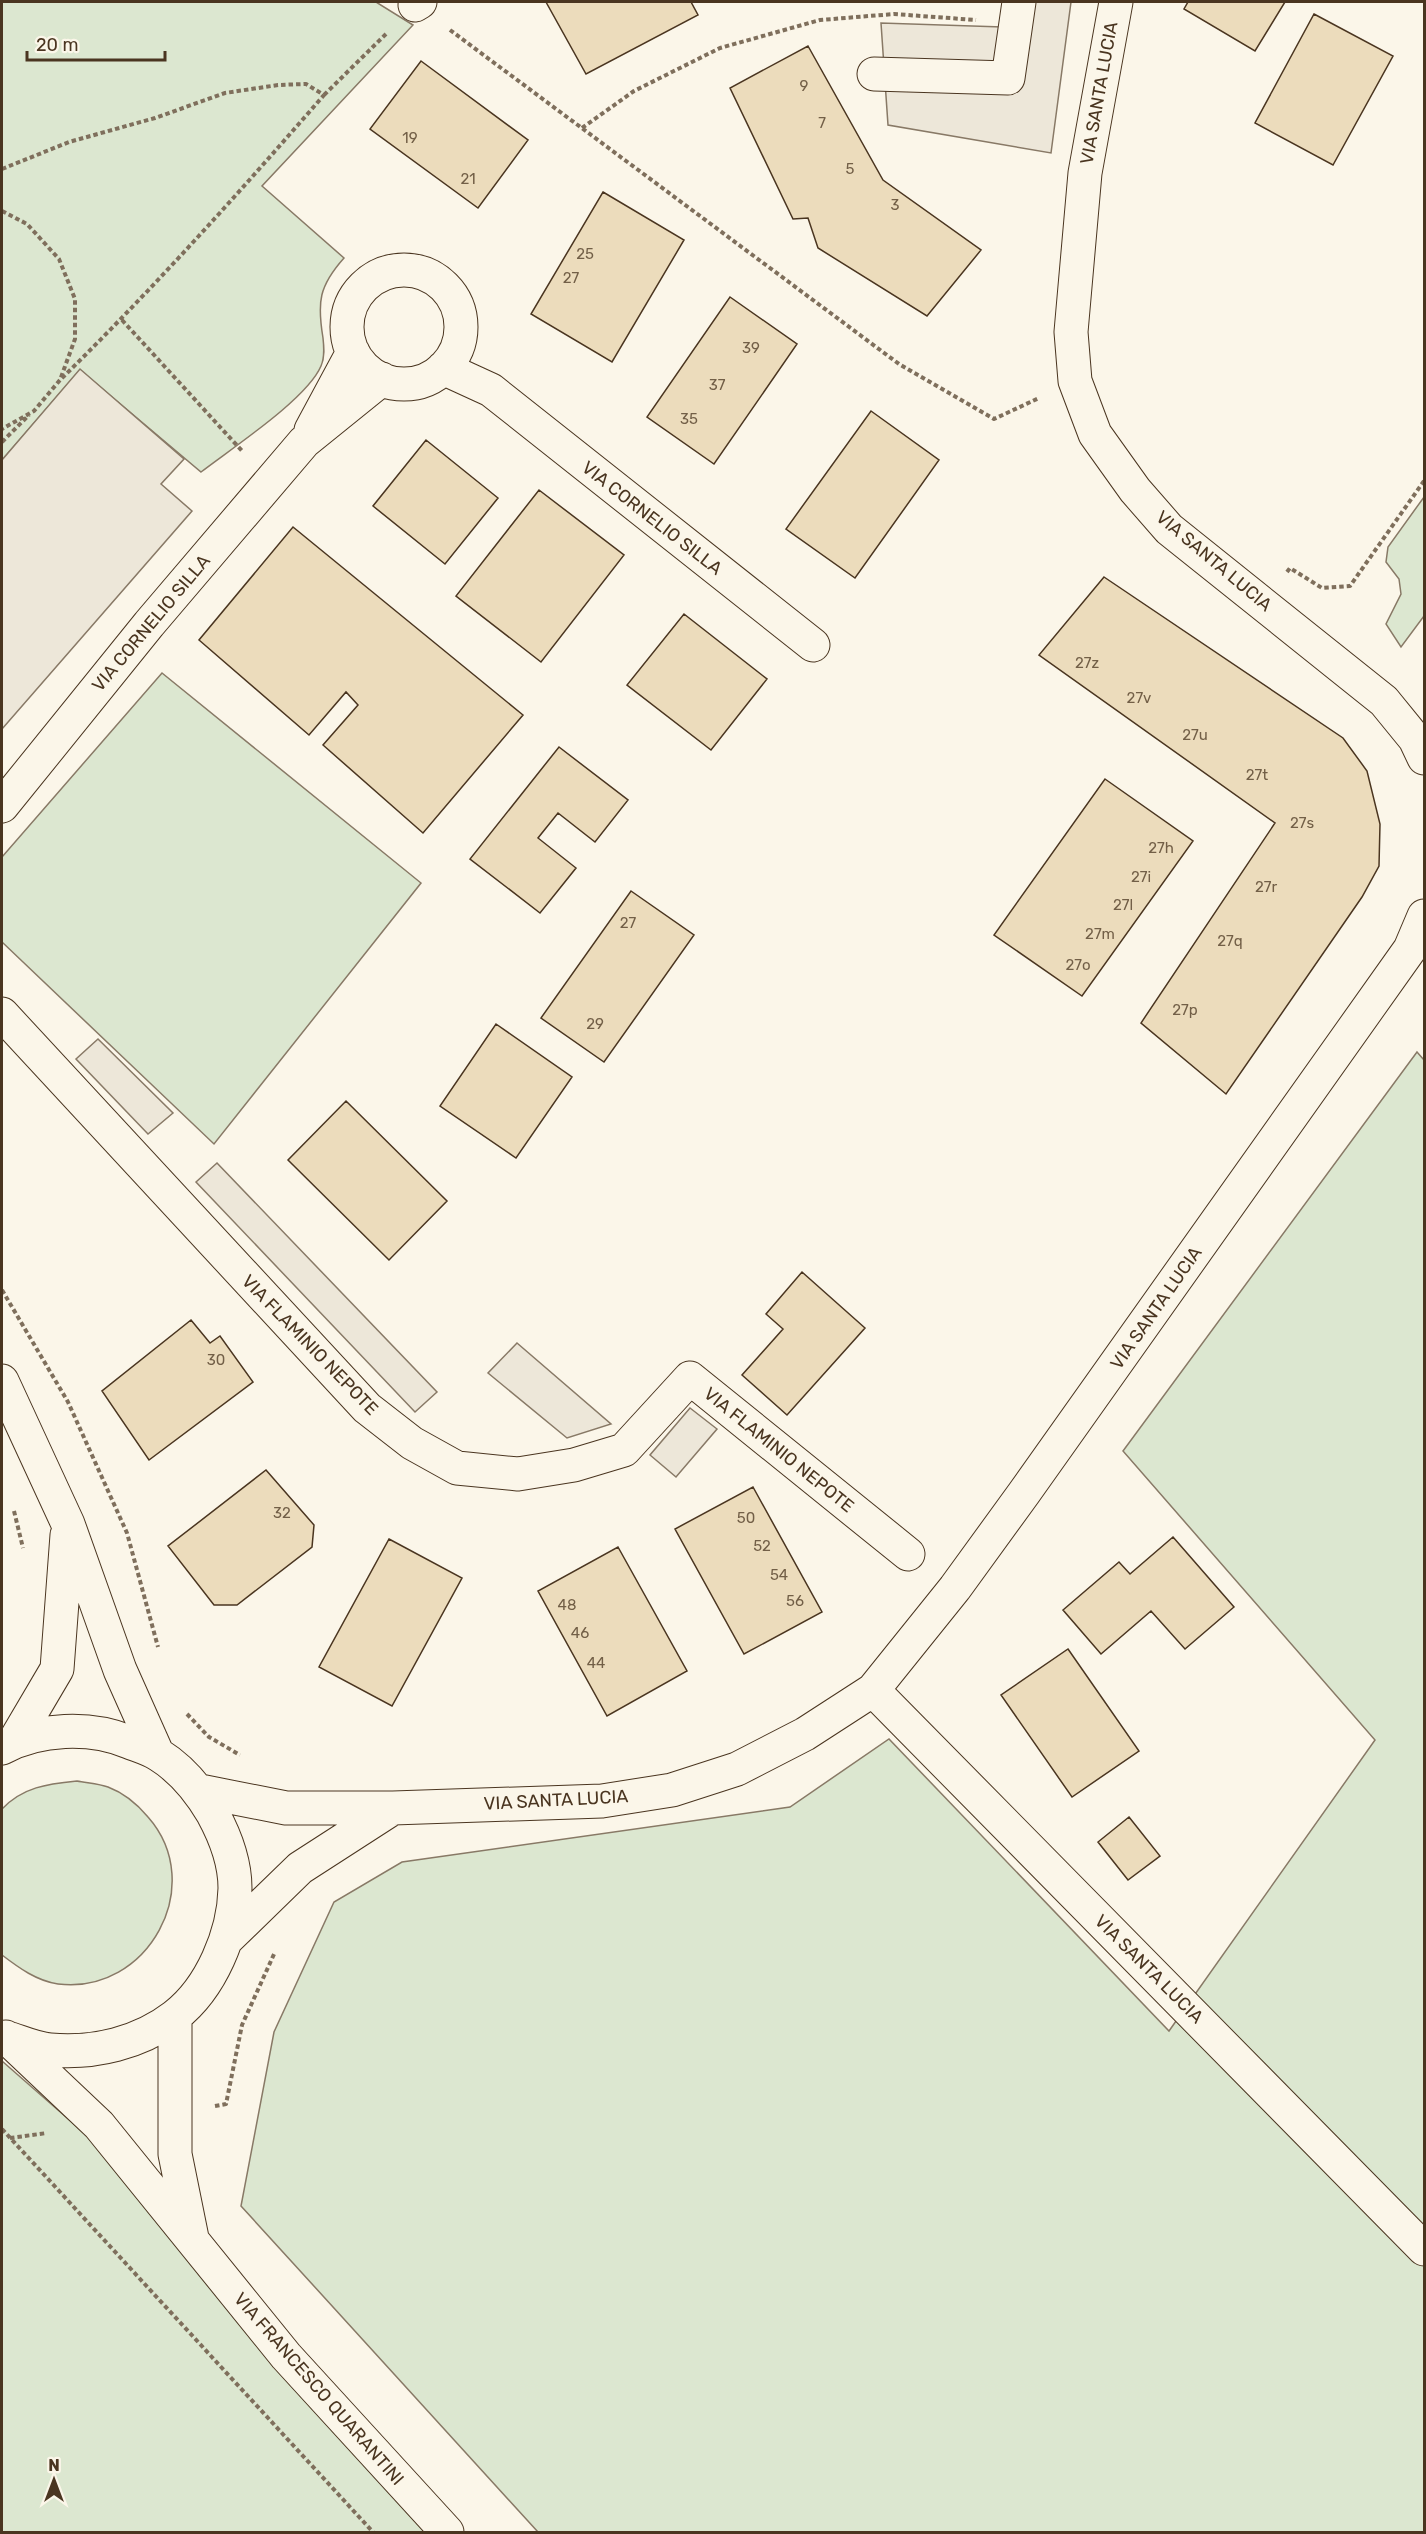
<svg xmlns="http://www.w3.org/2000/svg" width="1426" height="2534" viewBox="0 0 1426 2534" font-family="Rubik,sans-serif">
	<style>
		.green { fill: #dce7d0; stroke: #887966; stroke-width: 1.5 }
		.parking { fill: #ede7d9; stroke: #887966; stroke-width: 1.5 }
		.building { fill: #ecdcbc; stroke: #4a3520; stroke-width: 1.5 }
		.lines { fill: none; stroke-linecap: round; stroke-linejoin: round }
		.minor-casing { stroke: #4a3520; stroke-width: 35 }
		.path { stroke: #7f6f5c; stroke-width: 4; stroke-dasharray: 4.5 3; stroke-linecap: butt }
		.minor { stroke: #fbf6e9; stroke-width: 33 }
		.labels { text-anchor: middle; stroke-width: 4.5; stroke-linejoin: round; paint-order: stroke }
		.number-label { font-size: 15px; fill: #725f47 }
		.street-label { font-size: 18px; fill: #4a3520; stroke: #fbf6e9 }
	</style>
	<rect width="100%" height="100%" fill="#fbf6e9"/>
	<!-- green -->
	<path class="green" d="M2,2H376L413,25L262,186L344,258C319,286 317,302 323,338C324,347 325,357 321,366C307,399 232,448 201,472L80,370L2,460Z
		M1424,497V616L1401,647L1386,624L1401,594L1399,579L1386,562L1388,547Z
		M162,673L421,883L214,1144L2,942V857Z
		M1417,1052L1424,1060V2532H538L241,2206L274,2032L334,1902L402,1862L790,1807L889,1739L1169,2031L1375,1740L1123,1451Z
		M77,1781C87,1783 99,1784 108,1787C124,1793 138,1805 148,1817C208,1885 148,1995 58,1984C37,1981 19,1968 2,1955V1809C23,1787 47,1784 77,1781Z
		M2,2061L211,2244L430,2532H2Z"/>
	<!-- parking -->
	<path class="parking" d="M1035,2H1071L1051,153L888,125L881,23L1031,28Z
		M80,369L184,459L161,484L192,511L2,729V460Z
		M98,1039L173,1113L148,1134L76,1059Z
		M217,1163L437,1392L415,1412L196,1182Z
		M517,1343L611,1424L567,1438L488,1373Z
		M690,1408L717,1429L676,1477L650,1455Z"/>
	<!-- building -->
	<path class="building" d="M546,2H691L698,15L586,74Z
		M1188,2H1285L1255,51L1184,9Z
		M1314,14L1393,56L1333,165L1255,123Z
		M808,46L883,180L981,250L927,316L818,248L808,218L793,219L730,88Z
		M421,61L528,140L478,208L370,129Z
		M603,192L684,240L612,362L531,314Z
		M730,297L797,344L714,464L647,417Z
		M871,411L939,460L855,578L786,529Z
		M426,440L498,498L445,564L373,506Z
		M539,490L624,555L541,662L456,596Z
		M293,527L523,715L423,833L323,745L358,705L346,692L309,735L199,640Z
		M1104,577L1343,738L1367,771L1380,824L1379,866L1362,897L1226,1094L1141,1023L1275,823L1039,655Z
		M684,614L767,679L711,750L627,685Z
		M559,747L628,800L595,842L558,813L538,838L576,868L540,913L470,859Z
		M1105,779L1193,841L1082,996L994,935Z
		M631,891L694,935L604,1062L541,1018Z
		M496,1024L572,1077L516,1158L440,1106Z
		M346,1101L447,1201L389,1260L288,1160Z
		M802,1272L865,1328L787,1415L742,1375L783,1329L766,1314Z
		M191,1320L210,1343L220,1336L253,1382L149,1460L102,1391Z
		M266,1470L314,1525L312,1547L237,1605H214L168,1546Z
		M753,1487L822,1612L744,1654L675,1529Z
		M1173,1537L1234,1607L1185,1649L1151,1611L1101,1654L1063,1610L1119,1562L1130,1574Z
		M389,1539L462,1578L392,1706L319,1667Z
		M618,1547L687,1671L607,1716L538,1591Z
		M1068,1649L1139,1751L1072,1797L1001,1695Z
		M1129,1817L1160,1856L1128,1880L1098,1842Z"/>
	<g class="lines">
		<defs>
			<path id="minor" d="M1116,2L1085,173L1071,332L1075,381L1095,434L1135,490L1169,529L1384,701L1415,739L1424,758
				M415,5L420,2
				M874,74L1008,78L1019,2
				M347 327a57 57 0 1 1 114 0a57 57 0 1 1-114 0Z
				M443,368L491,390L813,645
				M311,430L353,352
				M2,806L149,624L304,442L382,379
				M2,1014L367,1408L412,1443L457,1468L518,1474L574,1465L624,1450L690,1378L908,1554
				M2,1381L68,1524L120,1670L157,1753
				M873,1690L1424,2249
				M14,1742L57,1669L67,1535
				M2,1748C39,1728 90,1726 129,1742C139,1746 150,1749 159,1755C183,1770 199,1790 213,1814C225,1836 235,1863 235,1888C234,1934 211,1988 175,2016C140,2043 94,2054 50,2050C37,2049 23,2043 11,2039
				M200,1791L286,1808H393L602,1801L672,1790L737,1769L805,1734L873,1690L955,1588L1024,1493L1410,949L1424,916
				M228,1938L300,1868L393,1808
				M175,2016V2154L192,2238
				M6,2037L99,2125L286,2356L447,2532"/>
		</defs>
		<!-- minor casing -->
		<use href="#minor" class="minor-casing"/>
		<!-- path -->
		<path class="path" d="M450,30L899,364L994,419L1039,398
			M324,95L388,32
			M582,128L634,91L720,48L820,20L894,14L976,20
			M2,169L69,142L155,118L225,93L278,85L306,84L324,95C239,193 153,289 60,380
			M2,211L27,224L59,259L75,299V339L60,380L34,411L2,429
			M122,320L243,452
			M2,442L29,415
			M1287,572L1290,568L1322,588L1350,586L1424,481
			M2,1290L68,1402L127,1533L158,1647
			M14,1511L23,1548
			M187,1714L209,1737L240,1755
			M215,2106L226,2104L242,2025L275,1952
			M2,2129L373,2532
			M10,2138L47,2133"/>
		<!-- minor -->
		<use href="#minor" class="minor"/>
	</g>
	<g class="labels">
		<!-- number labels -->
		<g class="number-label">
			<text x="804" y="91">9</text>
			<text x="822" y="128">7</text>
			<text x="410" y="143">19</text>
			<text x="850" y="174">5</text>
			<text x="468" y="184">21</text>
			<text x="895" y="210">3</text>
			<text x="585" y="259">25</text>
			<text x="571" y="283">27</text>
			<text x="751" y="353">39</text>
			<text x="717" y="390">37</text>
			<text x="689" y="424">35</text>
			<text x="1087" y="668">27z</text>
			<text x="1139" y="703">27v</text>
			<text x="1195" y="740">27u</text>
			<text x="1257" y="780">27t</text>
			<text x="1302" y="828">27s</text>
			<text x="1161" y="853">27h</text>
			<text x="1141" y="882">27i</text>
			<text x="1266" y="892">27r</text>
			<text x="1123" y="910">27l</text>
			<text x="628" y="928">27</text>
			<text x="1100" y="939">27m</text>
			<text x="1230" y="946">27q</text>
			<text x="1078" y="970">27o</text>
			<text x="1185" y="1015">27p</text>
			<text x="595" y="1029">29</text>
			<text x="216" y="1365">30</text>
			<text x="282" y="1518">32</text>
			<text x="746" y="1523">50</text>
			<text x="762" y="1551">52</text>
			<text x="779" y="1580">54</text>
			<text x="795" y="1606">56</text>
			<text x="567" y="1610">48</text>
			<text x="580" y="1638">46</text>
			<text x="596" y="1668">44</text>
		</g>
		<!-- street labels -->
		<g class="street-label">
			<text transform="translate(1099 93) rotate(-80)" y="6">VIA SANTA LUCIA</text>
			<text transform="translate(652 518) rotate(38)" y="6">VIA CORNELIO SILLA</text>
			<text transform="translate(1214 561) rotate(40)" y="6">VIA SANTA LUCIA</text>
			<text transform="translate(151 623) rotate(-50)" y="6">VIA CORNELIO SILLA</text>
			<text transform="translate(1156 1308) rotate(-55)" y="6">VIA SANTA LUCIA</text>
			<text transform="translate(310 1345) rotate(46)" y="6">VIA FLAMINIO NEPOTE</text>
			<text transform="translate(779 1450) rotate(39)" y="6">VIA FLAMINIO NEPOTE</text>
			<text transform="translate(556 1800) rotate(-3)" y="6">VIA SANTA LUCIA</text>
			<text transform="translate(1149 1969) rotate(45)" y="6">VIA SANTA LUCIA</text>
			<text transform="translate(319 2389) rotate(49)" y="6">VIA FRANCESCO QUARANTINI</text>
		</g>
	</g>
	<!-- border -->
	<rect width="1426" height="2534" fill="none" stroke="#4a3520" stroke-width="6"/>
	<!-- north arrow -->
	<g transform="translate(54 2480)" stroke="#fbf6e9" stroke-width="4.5" paint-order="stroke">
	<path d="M0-4.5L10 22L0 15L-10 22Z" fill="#4a3520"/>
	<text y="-9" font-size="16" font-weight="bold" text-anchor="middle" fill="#4a3520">N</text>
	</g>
	<!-- scale -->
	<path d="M27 51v9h138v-9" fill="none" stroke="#4a3520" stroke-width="3"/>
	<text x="36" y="51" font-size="18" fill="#4a3520" stroke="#fbf6e9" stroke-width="4.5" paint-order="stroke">20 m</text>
</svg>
